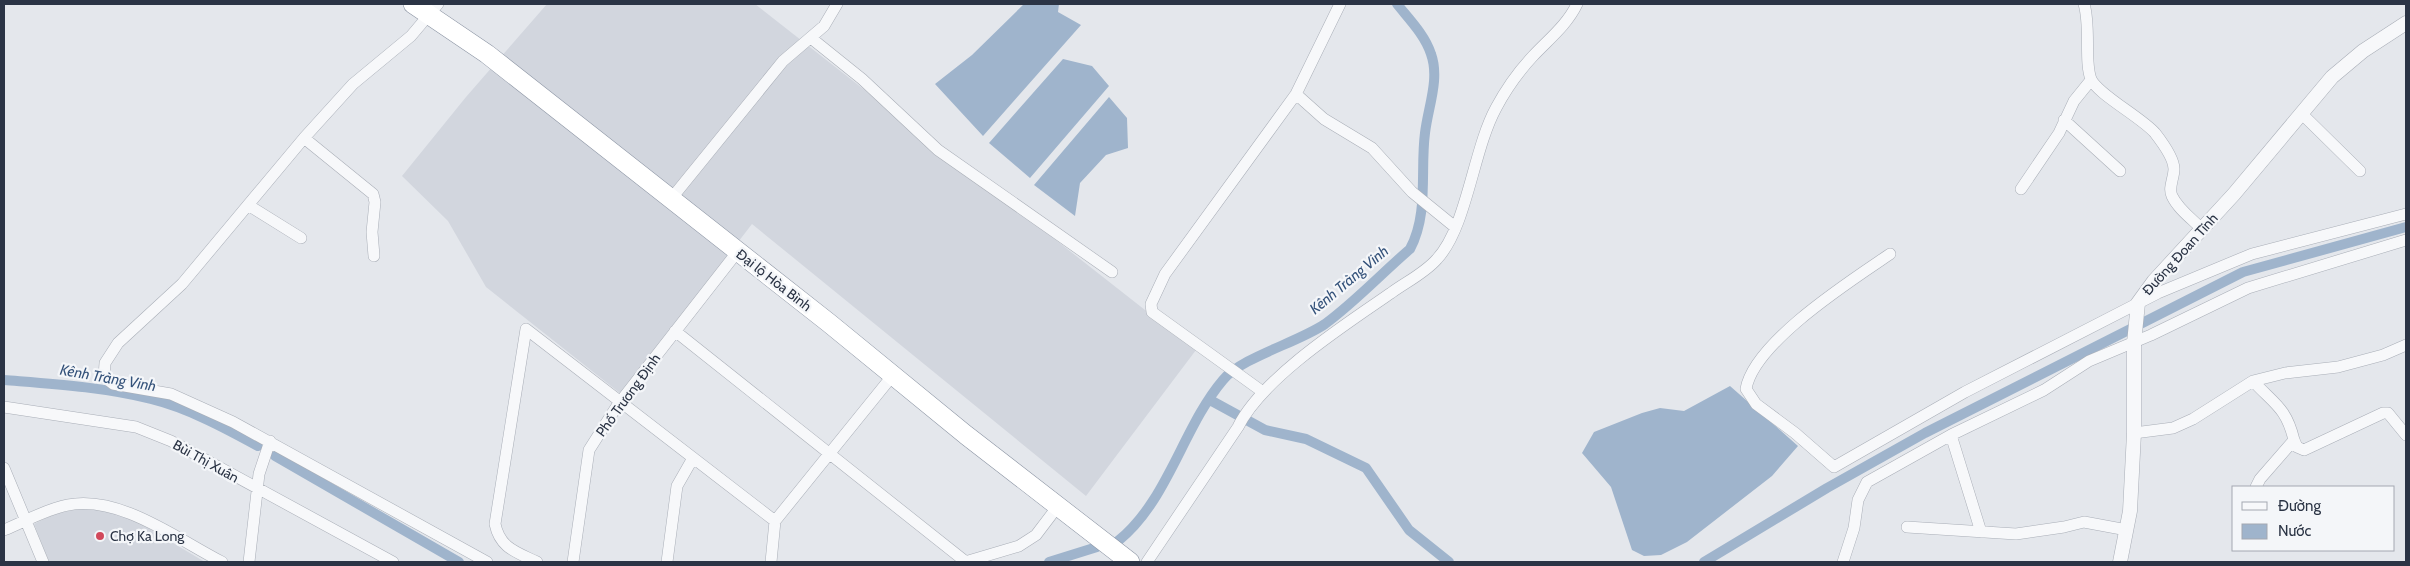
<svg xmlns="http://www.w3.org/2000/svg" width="2410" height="566" viewBox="0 0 2410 566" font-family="Cabin,sans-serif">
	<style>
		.built { fill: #d2d6de }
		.water { fill: #9fb4cc }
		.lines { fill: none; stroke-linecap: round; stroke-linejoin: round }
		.canal { stroke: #9fb4cc; stroke-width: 10 }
		.minor-casing { stroke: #a9aeb7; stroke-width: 12 }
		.tertiary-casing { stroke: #a9aeb7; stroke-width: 15 }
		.trunk-casing { stroke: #8b94a3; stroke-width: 20 }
		.minor { stroke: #f7f8fa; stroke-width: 11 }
		.tertiary { stroke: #f7f8fa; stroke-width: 14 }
		.trunk { stroke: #fff; stroke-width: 19 }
		.poi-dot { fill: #d1495b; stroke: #f4f6f9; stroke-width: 2 }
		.labels { text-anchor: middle; stroke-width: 4.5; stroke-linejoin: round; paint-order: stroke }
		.street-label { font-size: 14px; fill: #2b3445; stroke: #f4f6f9 }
		.poi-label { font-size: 14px; fill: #2b3445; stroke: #f4f6f9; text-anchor: start }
		.water-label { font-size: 15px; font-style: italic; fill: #34527a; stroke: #f4f6f9 }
	</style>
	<rect width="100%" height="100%" fill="#e4e7ec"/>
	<!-- built -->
	<path class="built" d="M547,4H755L1196,350L1086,496L752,224L621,394L486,287L448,221L402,176L466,97Z
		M80,509L107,510L136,521L205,562H49L34,524L54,514Z"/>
	<!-- water -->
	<path class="water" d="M1024,4H1059L1058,12L1081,25L983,136L935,84L972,55Z
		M1063,59L1092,66L1109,86L1030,178L989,143Z
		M1109,97L1127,118L1128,148L1106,155L1080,183L1075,216L1034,185Z
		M1730,386L1798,446L1772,476L1687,542L1661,555L1644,556L1632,550L1611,487L1582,453L1594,432L1642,413L1660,408L1684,411Z"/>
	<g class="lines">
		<!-- canal -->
		<path class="canal" d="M4,380C53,384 103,387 151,399C188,408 225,428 258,446
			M1210,400L1265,430L1306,439L1366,468L1409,530L1449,562
			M275,456L459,562
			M1118,541C1168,501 1183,427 1223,380C1242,357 1297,343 1325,324C1355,302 1382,273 1410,249C1429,214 1420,170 1425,133C1428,107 1440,79 1431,54C1425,35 1409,19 1397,4
			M1049,562L1097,547
			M1704,562L1827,488L1925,433L2243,272L2406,227"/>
		<defs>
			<path id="minor" d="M438,4L411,36L353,84L304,138L182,284L118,343L105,363L104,377L113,384L171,394L233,422L487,562
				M2084,4C2091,27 2084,62 2091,79C2097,94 2141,117 2155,133C2162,142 2174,158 2174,169C2174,178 2168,188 2172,196C2178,209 2192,219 2202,229
				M811,38L862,79L938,150L1112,272
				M1296,94L1324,119L1372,148L1412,192L1455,227
				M2301,113L2360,171
				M2064,120L2120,171
				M304,138L373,194L375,202L372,232L374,256
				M2021,189L2059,133L2074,101L2091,80
				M671,199L783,61L824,26L837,4
				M248,205L301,238
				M1890,254C1852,280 1754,342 1746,389L1756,404L1795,433L1834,467L1965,392L2158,293L2252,254L2406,214
				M675,331L966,562
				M2253,381C2274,404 2286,407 2294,440L2260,479L2256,487
				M1263,392L1152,312L1151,304L1165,274L1296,94L1340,4
				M4,407L136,427L171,441L393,562
				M2134,433L2173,428L2193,419L2253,381L2285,373L2338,367L2383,355L2406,345
				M1951,435L1981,532
				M2294,440L2297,447L2304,450L2383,413H2388L2406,435
				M4,468L43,562
				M1907,527L2016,534L2064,527L2084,522L2127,530
				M4,530C24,522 46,509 68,505C120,495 177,539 222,562
				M249,562L259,474L270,441
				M537,562C516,552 500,548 495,524L526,329L775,521
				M573,562L589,450L617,406L738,251
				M667,562L677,486L693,458
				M771,562L775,521L893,375
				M965,562L1019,546L1036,535L1058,506
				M1147,562L1238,427C1262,378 1346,324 1391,293C1406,282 1425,273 1437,259C1467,227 1473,150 1496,108C1506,89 1519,71 1533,56C1549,39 1567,25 1577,4
				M1843,562L1854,528L1858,500L1867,482L1951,435L2044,390L2089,361L2151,335L2248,288L2406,240"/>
			<path id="tertiary" d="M2120,562L2130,511L2134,433V343L2138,303L2154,281L2234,194L2332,77L2363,51L2406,23"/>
			<path id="trunk" d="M413,4L487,54L829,323L966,435L1130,562"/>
		</defs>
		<!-- minor casing -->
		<use href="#minor" class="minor-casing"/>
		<!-- tertiary casing -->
		<use href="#tertiary" class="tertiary-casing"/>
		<!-- trunk casing -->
		<use href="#trunk" class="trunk-casing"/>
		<!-- minor -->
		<use href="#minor" class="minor"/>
		<!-- tertiary -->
		<use href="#tertiary" class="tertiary"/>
		<!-- trunk -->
		<use href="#trunk" class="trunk"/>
	</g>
	<!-- markers -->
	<circle class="poi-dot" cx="100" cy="536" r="5"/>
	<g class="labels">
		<!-- street labels -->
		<g class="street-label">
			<text transform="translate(2180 254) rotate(-48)" y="5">Đường Đoan Tĩnh</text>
			<text transform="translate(774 280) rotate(38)" y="5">Đại lộ Hòa Bình</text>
			<text transform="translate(628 395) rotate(-54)" y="5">Phố Trương Định</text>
			<text transform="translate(206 461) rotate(29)" y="5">Bùi Thị Xuân</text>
		</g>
		<!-- poi labels -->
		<g class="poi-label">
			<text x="110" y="541">Chợ Ka Long</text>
		</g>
		<!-- water labels -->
		<g class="water-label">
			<text transform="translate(1349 280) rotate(-40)" y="5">Kênh Tràng Vinh</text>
			<text transform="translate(108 378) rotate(10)" y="5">Kênh Tràng Vinh</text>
		</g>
	</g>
	<!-- border -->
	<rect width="2410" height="566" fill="none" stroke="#2b3445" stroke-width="10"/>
	<!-- legend -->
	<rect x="2232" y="486" width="162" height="65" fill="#f4f6f9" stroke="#a4a8b1"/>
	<rect x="2242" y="502" width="25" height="8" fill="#f7f8fa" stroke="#a4a8b1"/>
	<text x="2278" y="511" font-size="15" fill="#2b3445">Đường</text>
	<rect x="2242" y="524" width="25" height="15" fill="#9fb4cc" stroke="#a4a8b1"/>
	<text x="2278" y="536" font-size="15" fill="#2b3445">Nước</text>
</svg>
